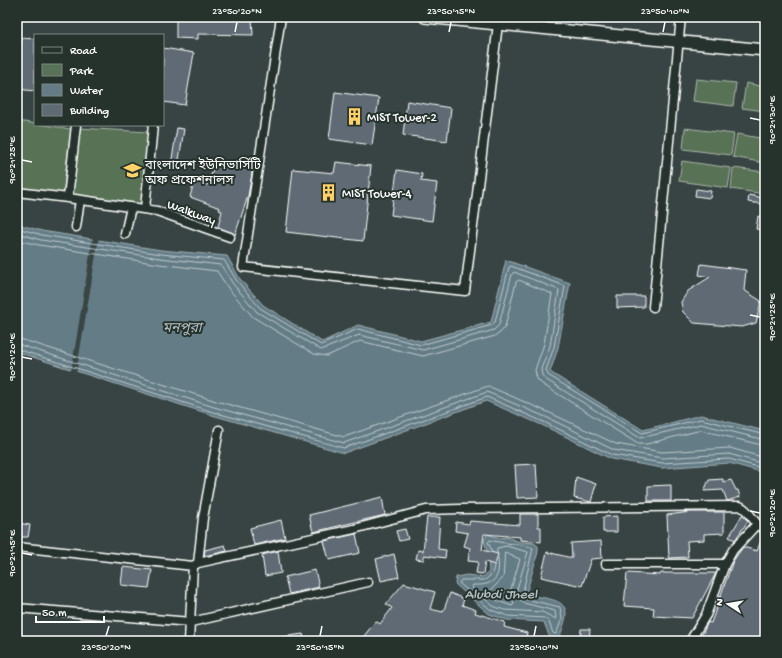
<svg xmlns="http://www.w3.org/2000/svg" width="782" height="658" viewBox="0 0 782 658" font-family="'Gochi Hand','Noto Sans Bengali',sans-serif">
	<style>
		.green { fill: #587257; stroke: #acb8ab }
		.water { fill: #647c86; stroke: #a2b0b6 }
		.pier { fill: #374443 }
		.lines { fill: none; stroke-linecap: round; stroke-linejoin: round }
		.shore { stroke: #c1cbcf; stroke-width: 1 }
		.building { fill: #5e6b75; stroke: #fff }
		.street-casing { stroke: #fff; stroke-width: 11 }
		.secondary-casing { stroke: #fff; stroke-width: 14 }
		.street { stroke: #26332d; stroke-width: 8 }
		.secondary { stroke: #26332d; stroke-width: 11 }
		.ticks { fill: none; stroke: #fff; stroke-width: 1.5 }
		.labels { text-anchor: middle; stroke-width: 4; stroke-linejoin: round; paint-order: stroke }
		.poi-label { font-size: 13px; fill: #fff; stroke: #26332d; text-anchor: start }
		.street-label { font-size: 13px; fill: #fff; stroke: #26332d }
		.water-label { font-size: 14px; font-style: italic; fill: #b2bec2; stroke: #26332d }
		.neatline { fill: none; stroke: #fff; stroke-width: 1.5 }
		.ticks-label { font-size: 10px; text-anchor: middle; fill: #fff }
	</style>
	<rect width="100%" height="100%" fill="#374443"/>
	<filter id="ink" filterUnits="userSpaceOnUse"><feTurbulence type="fractalNoise" baseFrequency=".025" numOctaves="2"/><feDisplacementMap in="SourceGraphic" scale="8" xChannelSelector="R" yChannelSelector="G"/><feConvolveMatrix kernelMatrix="1 2 1 2 8 2 1 2 1" color-interpolation-filters="sRGB"/></filter>
	<g filter="url(#ink)">
		<!-- green -->
		<path class="green" d="M696,79L736,83L733,106L693,101Z
			M746,83L765,87V111L742,108Z
			M17,121L71,129L63,195L17,189Z
			M78,128L149,132L142,207L71,196Z
			M685,128L734,134L731,155L683,149Z
			M737,134L765,139V163L733,157Z
			M682,161L731,168L728,188L679,181Z
			M733,168L765,172V194L731,189Z"/>
		<!-- water -->
		<path class="water" d="M17,224L42,231L161,250L227,256L240,279L263,305L322,342L358,325L421,341L491,322L506,260L570,283L558,348L550,372L643,430L701,415L765,431V473L729,463L662,468L611,459L544,426L486,401L344,453L212,415L17,352Z
			M487,534L500,538L507,537L520,542L534,543L538,546V552L526,594C544,600 574,596 564,624C562,629 561,636 557,641H551L544,622L507,620L489,614L455,584L456,577L467,575L483,577L489,572L488,554L484,541Z"/>
		<!-- pier -->
		<path class="pier" d="M93,236L99,237L76,374L71,372Z"/>
		<g class="lines">
			<!-- shore -->
			<path class="shore" d="M17,228L42,235L161,254L224,260L237,281L260,308L321,345L358,329L421,345L492,325L495,322L509,267L511,266L565,286L554,347L546,370L548,375L642,433L701,419L765,435
				M17,233L41,240L160,258L221,265L233,284L257,312L321,350L359,335L423,350L494,330L499,325L512,274L514,272L559,290L550,346L541,369L542,375L545,379L640,438L701,424L765,440
				M17,240L39,245L159,264L217,271L228,288L253,317L314,354L327,356L360,341L423,356L495,336L500,333L505,327L516,282L519,280L552,294L544,344L535,370L537,379L542,384L638,444H647L701,430L765,446
				M17,338L216,401L344,437L488,386L550,413L616,444L662,452L730,448L765,458
				M17,344L214,407L344,443L487,392L548,418L614,450L662,458L729,454L765,464
				M17,349L213,412L344,448L487,397L546,423L612,455L662,463L729,459L765,469
				M492,551L488,542L490,540C503,544 520,543 533,548L522,595L525,599L560,607L562,619L556,634L553,633L549,622L545,618L508,616L491,610L459,583L461,580H485L492,574L494,566
				M497,553V548L506,546L528,552L517,589L518,598L524,603L555,611L556,619L542,612L504,610L493,606L472,588L473,585C493,586 501,579 498,558
				M505,553L520,559L511,589L514,603L512,606L495,600L488,593L503,578Z"/>
		</g>
		<!-- building -->
		<path class="building" d="M176,17H252L253,35L198,34V39L176,38Z
			M22,38L35,39V91L17,89L18,61Z
			M163,48L194,53L185,105L163,102Z
			M335,92L379,98L372,145L329,139Z
			M407,101L451,108L447,141L403,135Z
			M177,128L184,129L178,166L171,165Z
			M216,162L233,168L234,163L253,168L248,196L235,235L218,227L222,211L219,210L220,208L190,197L194,182L207,185Z
			M336,162L371,166L363,241L286,232L293,169L334,173Z
			M397,170L422,174L421,181L437,183L432,221L391,215Z
			M696,189L711,191L710,198L695,196Z
			M749,195L763,198L762,204L748,202Z
			M758,216L765,218V230L756,229Z
			M701,264L746,270L744,290L761,301L756,323L742,327L694,323L683,312L681,302L688,291L710,277L699,275Z
			M617,296H644V307L617,308Z
			M536,464L538,497L517,498L515,465Z
			M576,477L596,484L591,502L574,498Z
			M723,479V482L731,480L736,490H738L740,497L727,501L723,490L704,491L709,480Z
			M671,485V501H648V486Z
			M382,497L385,515L313,532L309,515Z
			M691,512H724V533L704,534V540L687,541L688,557L669,558L667,515Z
			M520,514H538V527H541V542L520,540V537L484,534L482,550L498,554L495,565L485,562L483,574L476,573L478,562L468,561L470,548L464,546L468,533L455,531L456,522L469,524L470,521L520,525Z
			M742,515L748,521L735,540L729,537Z
			M617,516V532H603V517Z
			M427,517H440L438,549L446,550L445,558L424,555V560L416,559L418,550L423,551Z
			M281,520L285,538L254,545L250,528Z
			M17,523L30,525L28,537H17Z
			M405,529L408,539L399,541L396,531Z
			M356,534L360,553L329,560L324,541Z
			M763,535H765V641H699L708,622L711,623L733,561L743,547L757,551Z
			M601,541L602,558L591,559L582,586L541,577L547,552L572,558L571,543Z
			M225,545L227,551L204,556L205,550Z
			M278,551L281,573L265,576L262,555Z
			M394,554L399,577L381,581L376,559Z
			M123,567L152,570L149,588L121,585Z
			M315,570L319,587L289,594L285,577Z
			M627,573L660,575L661,573H716L692,618L653,616L654,608L624,606Z
			M404,583L435,592L430,609L443,612L450,593L464,599L462,605L476,610L475,613L505,622L504,627L527,633L525,641H360L376,621L380,624L392,608L386,604Z
			M581,629H590L589,641H580Z
			M303,634L305,641H283L282,637Z"/>
		<g class="lines">
			<defs>
				<path id="street" d="M281,17L243,267L465,291L498,24
					M76,125L68,198L157,211L230,237
					M17,192L68,198
					M145,209L153,125
					M76,227L80,200
					M125,234L131,207
					M653,307L681,17
					M17,547L193,566L198,563L354,529L426,510L460,509L740,506C753,513 751,522 765,530
					M198,563L203,518L219,430
					M606,564H725
					M17,608L191,622L368,582
					M189,641L193,566
					M690,641L706,615L725,564L733,550L756,525"/>
				<path id="secondary" d="M425,17L765,50"/>
			</defs>
			<!-- street casing -->
			<use href="#street" class="street-casing"/>
			<!-- secondary casing -->
			<use href="#secondary" class="secondary-casing"/>
			<!-- street -->
			<use href="#street" class="street"/>
			<!-- secondary -->
			<use href="#secondary" class="secondary"/>
		</g>
	</g>
	<!-- ticks -->
	<path class="ticks" d="M235,32L237,22M449,32L451,22M663,32L665,22M750,118L760,120M22,160L32,162M750,315L760,317M22,357L32,359M750,511L760,513M22,553L32,555M106,636L109,626M320,636L322,626M534,636L536,626"/>
	<!-- icons -->
	<defs>
		<symbol id="building-bare" viewBox="-9 -9 18 18"><path d="M-4-6H4V6H1V3H-1V6H-4ZM-2.5-4.3h1.7v1.8h-1.7ZM.8-4.3h1.7v1.8H.8ZM-2.5-1h1.7V.8h-1.7ZM.8-1h1.7V.8H.8Z" fill="#ffd166" stroke="#26332d" stroke-width="2.5" paint-order="stroke"/></symbol>
		<symbol id="university-bare" viewBox="-9 -9 18 18"><path d="M0-5L7-2L0 1L-7-2ZM-4 1L0 2.5L4 1V4Q0 6-4 4Z" fill="#ffd166" stroke="#26332d" stroke-width="2.5" paint-order="stroke"/></symbol>
	</defs>
	<g fill-rule="evenodd">
		<use href="#building-bare" x="342" y="104" width="25" height="25"/>
		<use href="#university-bare" x="120" y="158" width="25" height="25"/>
		<use href="#building-bare" x="316" y="180" width="25" height="25"/>
	</g>
	<g class="labels">
		<!-- poi labels -->
		<g class="poi-label">
			<text x="367" y="121">MIST Tower-2</text>
			<text x="145" y="169">বাংলাদেশ ইউনিভার্সিটি<tspan x="145" dy="15">অফ প্রফেশনালস</tspan></text>
			<text x="342" y="197">MIST Tower-4</text>
		</g>
		<!-- street labels -->
		<g class="street-label">
			<text transform="translate(192 211) rotate(20)" y="5">Walkway</text>
		</g>
		<!-- water labels -->
		<g class="water-label">
			<text x="182" y="332">মনপুরা</text>
			<text x="501" y="598">Alubdi Jheel</text>
		</g>
	</g>
	<!-- margin -->
	<rect width="782" height="658" fill="none" stroke="#26332d" stroke-width="44"/>
	<!-- legend -->
	<rect x="34" y="34" width="130" height="92" fill="#26332d" stroke="#7d8581"/>
	<rect x="42" y="47" width="20" height="6" fill="#26332d" stroke="#7d8581"/>
	<text x="70" y="54" font-size="12" fill="#ffffff">Road</text>
	<rect x="42" y="64" width="20" height="12" fill="#587257" stroke="#7d8581"/>
	<text x="70" y="74" font-size="12" fill="#ffffff">Park</text>
	<rect x="42" y="84" width="20" height="12" fill="#647c86" stroke="#7d8581"/>
	<text x="70" y="94" font-size="12" fill="#ffffff">Water</text>
	<rect x="42" y="104" width="20" height="12" fill="#5e6b75" stroke="#7d8581"/>
	<text x="70" y="114" font-size="12" fill="#ffffff">Building</text>
	<!-- north arrow -->
	<g transform="translate(728 604) rotate(282)" stroke="#26332d" stroke-width="3" paint-order="stroke">
	<path d="M0-3L7 15L0 10L-7 15Z" fill="#ffffff"/>
	<text y="-6" font-size="11" font-weight="bold" text-anchor="middle" fill="#ffffff">N</text>
	</g>
	<!-- scale -->
	<path d="M36 616v6h68v-6" fill="none" stroke="#ffffff" stroke-width="2"/>
	<text x="42" y="616" font-size="12" fill="#ffffff" stroke="#26332d" stroke-width="3" paint-order="stroke">50 m</text>
	<rect x="22" y="22" width="738" height="614" class="neatline"/>
	<g class="ticks-label">
		<text x="237" y="14">23°50'20"N</text>
		<text x="451" y="14">23°50'15"N</text>
		<text x="665" y="14">23°50'10"N</text>
		<text transform="translate(771 120) rotate(-90)" y="4">90°21'30"E</text>
		<text transform="translate(11 160) rotate(-90)" y="4">90°21'25"E</text>
		<text transform="translate(771 317) rotate(-90)" y="4">90°21'25"E</text>
		<text transform="translate(11 357) rotate(-90)" y="4">90°21'20"E</text>
		<text transform="translate(771 513) rotate(-90)" y="4">90°21'20"E</text>
		<text transform="translate(11 553) rotate(-90)" y="4">90°21'15"E</text>
		<text x="106" y="650">23°50'20"N</text>
		<text x="320" y="650">23°50'15"N</text>
		<text x="534" y="650">23°50'10"N</text>
	</g>
</svg>
